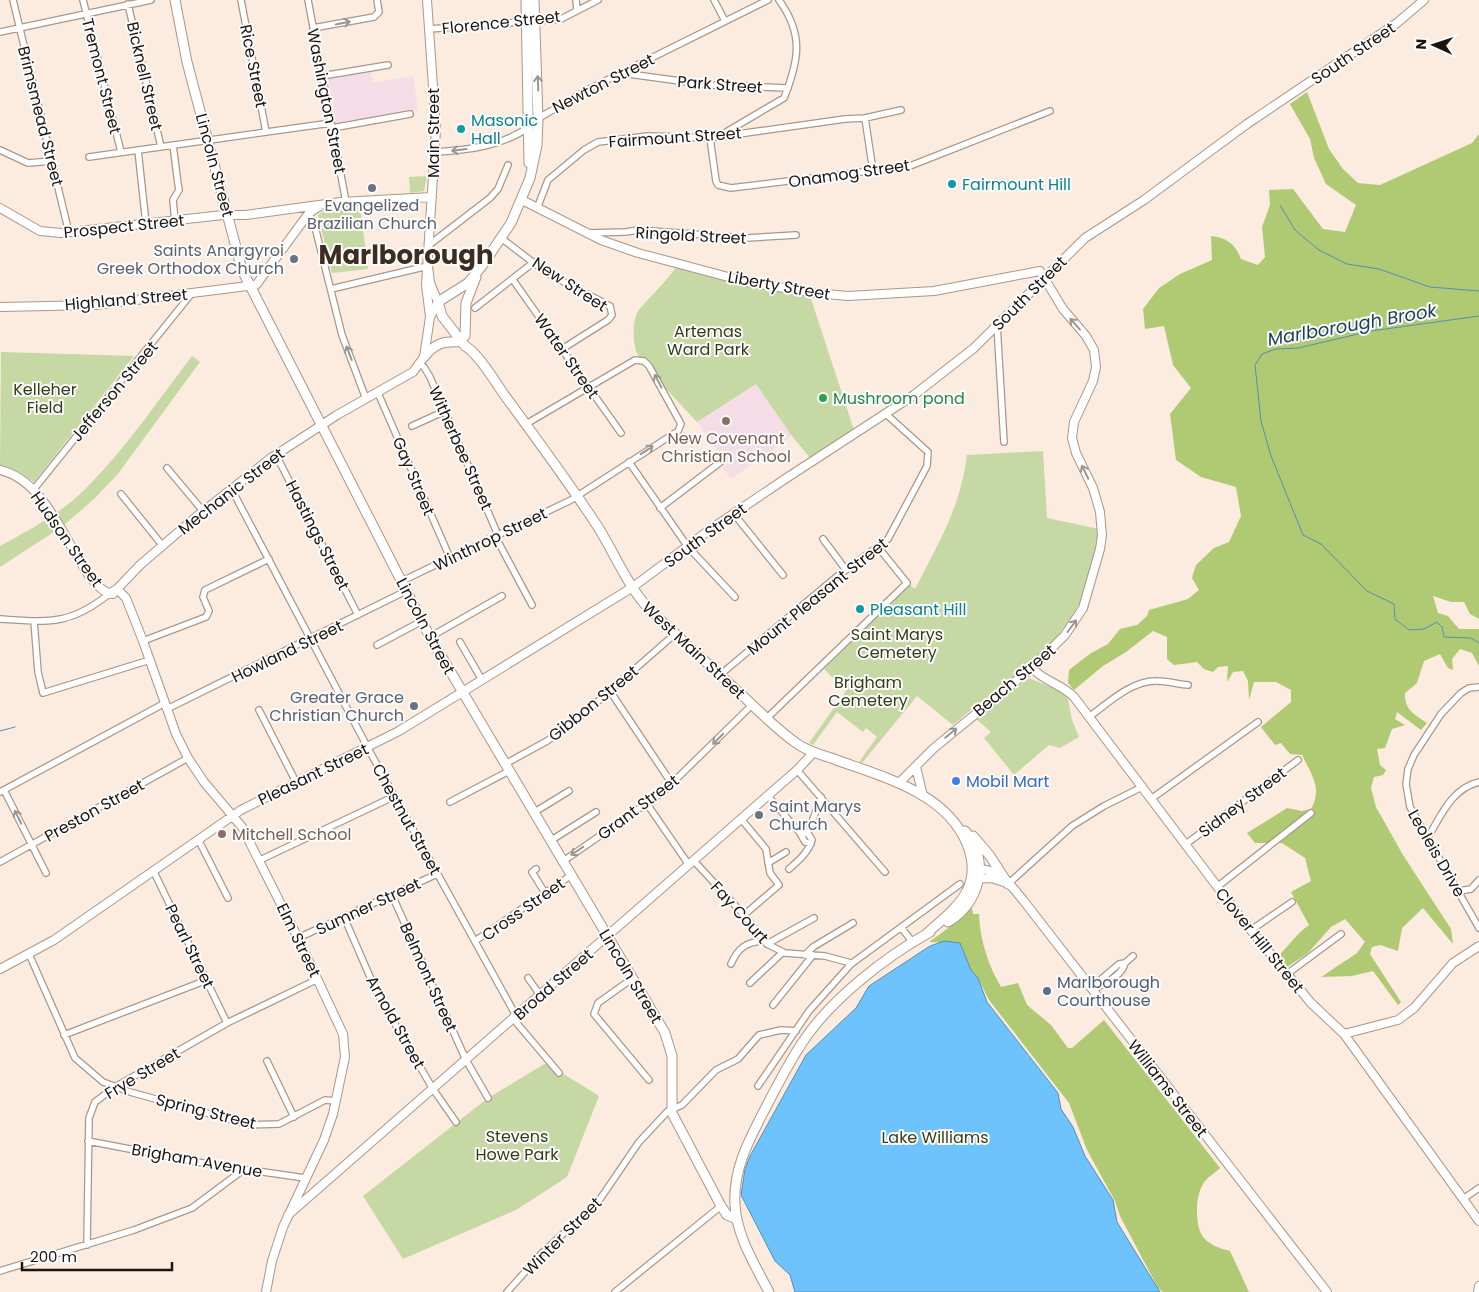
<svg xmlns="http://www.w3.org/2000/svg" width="1479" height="1292" viewBox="0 0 1479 1292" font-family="Poppins,sans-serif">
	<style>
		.education { fill: #f5dde8 }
		.green { fill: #c6d8a3 }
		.forest { fill: #afca73 }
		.water { fill: #6ec3fd; stroke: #558eb6 }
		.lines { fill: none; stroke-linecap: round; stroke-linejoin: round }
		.stream { stroke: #558eb6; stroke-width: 1 }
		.street-casing { stroke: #aa9788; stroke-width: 8 }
		.secondary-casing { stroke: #aa9788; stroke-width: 10 }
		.primary-casing { stroke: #aa9788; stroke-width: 11 }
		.street { stroke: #fff; stroke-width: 5.5 }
		.secondary { stroke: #fff; stroke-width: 8 }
		.primary { stroke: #fff; stroke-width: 9 }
		.oneway { stroke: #989593 }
		.culture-dot { fill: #0f9aa8; stroke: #fcfcfc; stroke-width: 2 }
		.worship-dot { fill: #6b7280; stroke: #fcfcfc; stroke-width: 2 }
		.leisure-dot { fill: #2e9e5b; stroke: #fcfcfc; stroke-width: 2 }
		.education-dot { fill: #8d6e63; stroke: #fcfcfc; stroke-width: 2 }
		.shop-dot { fill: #3f7fe0; stroke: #fcfcfc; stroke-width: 2 }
		.service-dot { fill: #5c6f8a; stroke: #fcfcfc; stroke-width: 2 }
		.labels { text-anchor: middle; stroke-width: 4; stroke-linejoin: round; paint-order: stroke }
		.street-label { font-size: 16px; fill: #1b140f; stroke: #fcfcfc }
		.culture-label { font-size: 16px; fill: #0d838f; stroke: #fcfcfc; text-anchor: start }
		.worship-label { font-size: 16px; fill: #5b616d; stroke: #fcfcfc; text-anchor: end }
		.park-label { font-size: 16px; fill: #333e19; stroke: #fcfcfc }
		.leisure-label { font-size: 16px; fill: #27864d; stroke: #fcfcfc; text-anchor: start }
		.education-label { font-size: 16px; fill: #785e54; stroke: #fcfcfc }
		.shop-label { font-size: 16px; fill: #366cbe; stroke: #fcfcfc; text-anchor: start }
		.service-label { font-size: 16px; fill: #4e5e75; stroke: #fcfcfc; text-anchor: start }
		.water-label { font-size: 18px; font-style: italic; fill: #1d4159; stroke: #fcfcfc }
		.town-label { font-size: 26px; font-weight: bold; fill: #3c2d20; stroke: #fcfcfc }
	</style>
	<rect width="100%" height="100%" fill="#fcebdf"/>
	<!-- education -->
	<path class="education" d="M371,71L373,83L413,76L418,110L336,123L328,78Z
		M756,384L792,436L731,479L722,467L726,464L697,422Z"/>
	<!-- green -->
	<path class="green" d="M427,176L424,191L410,193L409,177Z
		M360,207L368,269L332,273L318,215L325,210Z
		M677,266L743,285L810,296L854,430L810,458L792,436L756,384L697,422C687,411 639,361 636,351C633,340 632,319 639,310C651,295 666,282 677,266Z
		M1,352L134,356L34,482L23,475L0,467Z
		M192,356L200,362L117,475L94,499L63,526L0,567V546C26,532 59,514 80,494C123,453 156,403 192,356Z
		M1043,451L1047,518L1099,529C1090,637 1026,663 953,725L917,696L862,763L859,762L877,737L866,728L863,732L837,712L813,745L809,743L846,691L824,669L910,585L915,589C939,542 960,509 967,455Z
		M1029,678L1060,691L1068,699L1072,720L1079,737L1060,748L1049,745L1014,775L984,738L991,732L975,718Z
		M546,1063L599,1096L567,1177L516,1210L403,1259L363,1196L488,1098Z"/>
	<!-- forest -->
	<path class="forest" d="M1307,92L1329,149L1343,169L1358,183L1380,185L1472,143L1479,134V619L1470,614L1464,602H1451L1433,596L1438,613L1448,616L1459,629H1479V666L1472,653L1460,649L1452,659L1453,670L1448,668L1440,654L1424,661L1417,683L1405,693C1404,710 1415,715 1427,723L1421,730L1397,712L1395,719L1405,725L1392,729L1385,748L1377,749L1380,765L1386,770L1383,775L1374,777L1371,788L1376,807L1403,855L1451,929L1453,944L1423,908L1402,928L1398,951L1380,945L1372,947L1370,954L1401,1002L1398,1005L1373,971L1352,976L1321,977L1357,953L1365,942L1345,919L1331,927L1308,953L1287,967L1278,956C1290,945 1296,934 1309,925L1291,892L1311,881L1305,858L1282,843H1255L1247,833L1287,808L1302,811L1311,809C1323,788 1311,774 1302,755L1290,754L1281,743L1275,745L1261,727L1291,702V690L1276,682H1254L1249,700L1248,681L1243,671L1233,672L1227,682L1228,666L1218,667L1213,672L1204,669L1197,662L1174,665L1167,659V637L1153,631L1126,652L1103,666L1074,690L1068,683L1069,670L1091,653L1108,644L1120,629L1137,625L1147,616L1149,610L1188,599L1199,590L1192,578L1196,565L1214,548L1229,542L1241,516L1236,487L1201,477L1176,460L1170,414L1191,388L1173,365L1164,326L1145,329L1143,309L1159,288L1180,274L1212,260L1211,236C1228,238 1235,244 1241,259L1258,265L1265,257L1262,227L1270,205L1269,190L1293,189L1323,229L1345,232L1356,205L1326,184L1314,158L1310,139L1290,104Z
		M972,908L973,914H979C980,940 988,965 1001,987L1018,983L1027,1005L1051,1025L1068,1048H1072L1104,1020L1220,1168C1215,1173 1206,1178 1203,1184C1198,1193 1197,1201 1197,1211C1197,1237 1206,1245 1230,1251L1249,1292H1163L1158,1288L1120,1216L1115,1201L1087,1150L1069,1103L989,1000L978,978L971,970L960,943L929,942L958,921Z"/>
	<!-- water -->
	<path class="water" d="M944,941L960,943L971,970L978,978L987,1002L1058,1093L1061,1109L1073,1127L1085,1156L1113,1200L1117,1222L1160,1292H795L790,1275L775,1261L741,1195L745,1169L750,1156L806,1055L856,1008L869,986L930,946Z"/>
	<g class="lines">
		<!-- stream -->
		<path class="stream" d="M1280,205L1295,230L1319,250L1347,264L1379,269L1430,287L1479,291
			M1479,316L1371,331L1298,348L1276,349L1262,354L1255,365L1261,421L1271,456L1303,535L1321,544L1367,591L1394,604L1395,619L1409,630L1424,629L1437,622L1442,627L1444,637L1471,638L1479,643
			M0,731L15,727"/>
		<defs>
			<path id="street" d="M13,0L69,233
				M83,0L121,152
				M241,0L266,132
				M308,0L346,202
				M576,0L577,10
				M714,0L725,21
				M128,4L161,147
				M313,28L374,17L379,12L377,0
				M429,29L561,19L598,0
				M0,32L151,0
				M621,73L710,85L788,88
				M322,76L388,65
				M865,118L873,171
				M537,119L587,90L768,0
				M332,128L410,114
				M721,135L784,98C799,60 804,35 779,0
				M710,138L716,181L718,185L731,188L910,166L1050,111
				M173,145L178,184L179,190L173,200L175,221
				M0,150L28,163L52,161
				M138,150L146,224
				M436,152C468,150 504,146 530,126
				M89,157L331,123
				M538,206L548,180L584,150L598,142L648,136L710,138L845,119L865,118L901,110
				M309,213L315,227L342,335L366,399
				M587,233L625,232L639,230L746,238L796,235
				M501,238L547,273L610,306L612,315L608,320L562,349
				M429,245L490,198L498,189L508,165
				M513,280L621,433
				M331,289L428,266
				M475,308L534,262
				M997,325L1004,442
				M419,364L424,367L430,377L498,535
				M378,393L450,558
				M412,426L445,411
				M276,455L358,615
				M629,462L688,547L735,597
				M167,468L203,511
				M231,488L370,752L514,1012L515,1021L559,1073
				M34,489L192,293
				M121,494L162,545
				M660,508L723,460
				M734,514L783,575
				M495,536L532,605
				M823,539L846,570
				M402,581L571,500L678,431L681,424L649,366L644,361L635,360L526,424
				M0,619C48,622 69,626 109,594
				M34,621L38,672L43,693L150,660
				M430,637L502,596
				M143,641L206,617L209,611L203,597L205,590L269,559
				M460,642L482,680
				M377,645L422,621
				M720,675L835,578L888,539L927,466L928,452L886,414
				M1479,687L1469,688L1461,693L1441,714L1414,755L1408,769L1406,784L1410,807L1479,928
				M610,691L672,784
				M167,709L406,591
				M259,710L296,782
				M1089,717C1108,703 1132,680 1157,681C1167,681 1178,684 1188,685
				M767,718L907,583L878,547
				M505,764L547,741L573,723L675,634
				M797,770L885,872
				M4,790L46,873
				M0,792L165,703
				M768,796L800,833L805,842L811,844
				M1151,799L1258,722
				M450,802L509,771
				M647,804L689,865
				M533,813L569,791
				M741,819L766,849L770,873L779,885L744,915
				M808,833L821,797
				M198,839L228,898
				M1427,839C1441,816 1451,789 1479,782
				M550,841L596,812
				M1186,844L1298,760
				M260,860L395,796
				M694,861L744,915L767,944L785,953L825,956L851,963
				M0,862L188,758
				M562,862L663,792L752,705
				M768,863L786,852
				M536,869L532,872L545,893
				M789,869C799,860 808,853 812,840L809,835L804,832L800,833
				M153,870L227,1023
				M1008,884L1072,826L1104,806L1142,787
				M1217,887L1311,813
				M1459,891L1471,889L1479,880
				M392,895L466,1060L488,1098
				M344,917L377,993L433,1089L456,1122
				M901,927L913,943
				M1251,930L1292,902
				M298,938L437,874
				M475,941L570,876
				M767,944L814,918
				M29,954L75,1058L103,1082L130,1092L250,1125L279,1124L325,1100L336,1101
				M805,955L813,947L853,923
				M731,964C738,948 746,942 763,941
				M1287,974L1341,934
				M528,978L540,995
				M633,978L598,1003L594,1014L649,1080
				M750,983L783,952
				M1099,986V981L1119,964L1125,963L1133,956
				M1096,988C1105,983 1123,975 1125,963
				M773,1005L813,955
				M64,1035L207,980
				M267,1061L294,1117
				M758,1086L809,1011L851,964L960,884
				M88,1141L208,1164L305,1178
				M1463,1199L1479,1188
				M87,1245L89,1118L95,1102L115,1087L227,1023L318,979
				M0,1271L134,1230L192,1208L243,1170
				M507,1292L542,1253L598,1202L639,1142L668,1111L682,1105L716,1070L738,1059L759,1035L781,1030L796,1031
				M615,1292L721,1206"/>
			<path id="secondary" d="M427,0L436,130L426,285L430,317
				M522,200L601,240L638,253L747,282L815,293L848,296L934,291L1040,271L1063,309L1086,336L1094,350L1096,367L1093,381L1074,422L1072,438L1076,453L1093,488L1100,512L1102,535L1100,549L1083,608L1065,635L1032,668L934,748L899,783
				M0,208L40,231L61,233L223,215H246L341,202L432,197
				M0,307L96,305L256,285L309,213L320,206
				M0,470C60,484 76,589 113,594
				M117,589L126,598L143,641L176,734L188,758L204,782L242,827L298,938L343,1034L345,1057L333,1114L324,1140L283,1227L272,1261L266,1292
				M109,594L117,589L140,565L196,517L271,458L337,415L413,372L424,357L430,317L438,302L430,283L428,266
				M1032,668C1043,681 1062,684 1074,697L1241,918L1311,1003L1344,1034L1479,1221
				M916,767L923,796
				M974,869C1000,868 1007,881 1023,900L1327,1292
				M974,879L991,878L1004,882
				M0,969L54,940L241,810L399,731L633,587L708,531L785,479L914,395L974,348L1085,238L1144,200L1247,124L1397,23L1424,0
				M1344,1034L1398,1020L1414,1008L1453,963L1479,946
				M288,1215L797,770L814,752
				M1478,1292L1479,1286"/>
			<path id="primary" d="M175,0L187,62L242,270L430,637L665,1033L672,1056V1113L721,1206L727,1215L737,1219
				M526,0L529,163
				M534,0L538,118L537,145L530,178L511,223L482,266L468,283L438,302L442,316L465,346C478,353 494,380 503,393C535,437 568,481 598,527C615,554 628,587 650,610C681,639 711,667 742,695C760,712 778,731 799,745C810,752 822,755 834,759C882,777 946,792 967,844C985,889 954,909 925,935
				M465,336L466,303L476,277
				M424,357C435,343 444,341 461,342
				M973,836L990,856L1008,884
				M948,922C980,903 991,860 965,831
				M769,1292C755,1265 736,1235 735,1204C733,1169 749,1140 765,1109C777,1086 788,1064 802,1043C830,1000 885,957 930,932"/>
		</defs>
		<!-- street casing -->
		<use href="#street" class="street-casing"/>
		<!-- secondary casing -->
		<use href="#secondary" class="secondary-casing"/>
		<!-- primary casing -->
		<use href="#primary" class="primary-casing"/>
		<!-- street -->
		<use href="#street" class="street"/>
		<!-- secondary -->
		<use href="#secondary" class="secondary"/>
		<!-- primary -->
		<use href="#primary" class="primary"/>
	</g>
	<!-- one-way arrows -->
	<defs><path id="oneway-shaft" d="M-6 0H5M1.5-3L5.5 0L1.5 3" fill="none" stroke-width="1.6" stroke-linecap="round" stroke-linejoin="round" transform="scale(1.25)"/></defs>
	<g class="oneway">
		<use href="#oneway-shaft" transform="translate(343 23) rotate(-11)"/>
		<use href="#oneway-shaft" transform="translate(538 83) rotate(-92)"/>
		<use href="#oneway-shaft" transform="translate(459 150) rotate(173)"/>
		<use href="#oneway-shaft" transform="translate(1075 324) rotate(-132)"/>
		<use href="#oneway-shaft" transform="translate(349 353) rotate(-111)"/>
		<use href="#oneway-shaft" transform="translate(658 381) rotate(-118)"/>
		<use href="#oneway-shaft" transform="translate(647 450) rotate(-33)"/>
		<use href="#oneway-shaft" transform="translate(1085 472) rotate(-116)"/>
		<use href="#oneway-shaft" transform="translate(1072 626) rotate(-53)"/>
		<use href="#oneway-shaft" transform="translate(951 733) rotate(-40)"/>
		<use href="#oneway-shaft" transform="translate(718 739) rotate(135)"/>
		<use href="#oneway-shaft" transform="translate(18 817) rotate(-116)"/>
		<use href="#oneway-shaft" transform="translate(577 851) rotate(146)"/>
	</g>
	<!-- markers -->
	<g class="culture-dot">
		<circle cx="461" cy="129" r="5"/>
		<circle cx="952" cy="184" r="5"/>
		<circle cx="860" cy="609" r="5"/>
	</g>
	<g class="worship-dot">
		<circle cx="372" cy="188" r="5"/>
		<circle cx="294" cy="259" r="5"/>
		<circle cx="414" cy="706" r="5"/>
		<circle cx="759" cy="815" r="5"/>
	</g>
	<circle class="leisure-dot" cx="823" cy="398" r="5"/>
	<g class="education-dot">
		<circle cx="726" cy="421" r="5"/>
		<circle cx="222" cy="834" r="5"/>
	</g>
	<circle class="shop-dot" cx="956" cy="781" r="5"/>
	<circle class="service-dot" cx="1047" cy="991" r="5"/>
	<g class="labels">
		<!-- street labels -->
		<g class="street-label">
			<text transform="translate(501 22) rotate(-6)" y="6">Florence Street</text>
			<text transform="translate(1353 53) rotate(-34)" y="6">South Street</text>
			<text transform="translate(254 66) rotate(79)" y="6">Rice Street</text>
			<text transform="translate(102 76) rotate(76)" y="6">Tremont Street</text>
			<text transform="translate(145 76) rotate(77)" y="6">Bicknell Street</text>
			<text transform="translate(603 83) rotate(-27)" y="6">Newton Street</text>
			<text transform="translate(720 84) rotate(4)" y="6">Park Street</text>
			<text transform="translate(327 101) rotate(79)" y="6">Washington Street</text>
			<text transform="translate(41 116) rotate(76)" y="6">Brimsmead Street</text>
			<text transform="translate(433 133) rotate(-90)" y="6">Main Street</text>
			<text transform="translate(675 137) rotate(-4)" y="6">Fairmount Street</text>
			<text transform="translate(215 165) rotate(75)" y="6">Lincoln Street</text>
			<text transform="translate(849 173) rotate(-8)" y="6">Onamog Street</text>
			<text transform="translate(124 226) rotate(-6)" y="6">Prospect Street</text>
			<text transform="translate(691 235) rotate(3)" y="6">Ringold Street</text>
			<text transform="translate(570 284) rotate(33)" y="6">New Street</text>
			<text transform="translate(779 285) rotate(10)" y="6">Liberty Street</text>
			<text transform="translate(1029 293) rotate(-45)" y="6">South Street</text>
			<text transform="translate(126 299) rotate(-5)" y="6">Highland Street</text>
			<text transform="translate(567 356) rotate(55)" y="6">Water Street</text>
			<text transform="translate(114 391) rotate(-50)" y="6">Jefferson Street</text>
			<text transform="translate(461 448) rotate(66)" y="6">Witherbee Street</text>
			<text transform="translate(414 476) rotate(67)" y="6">Gay Street</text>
			<text transform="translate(231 491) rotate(-38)" y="6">Mechanic Street</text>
			<text transform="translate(318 535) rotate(63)" y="6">Hastings Street</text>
			<text transform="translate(705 535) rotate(-36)" y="6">South Street</text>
			<text transform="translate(67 539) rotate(55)" y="6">Hudson Street</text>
			<text transform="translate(490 539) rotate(-26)" y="6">Winthrop Street</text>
			<text transform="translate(817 596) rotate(-39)" y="6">Mount Pleasant Street</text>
			<text transform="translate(426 626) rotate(62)" y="6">Lincoln Street</text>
			<text transform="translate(694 650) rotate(43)" y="6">West Main Street</text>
			<text transform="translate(287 651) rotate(-26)" y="6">Howland Street</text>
			<text transform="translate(1014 680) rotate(-40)" y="6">Beach Street</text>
			<text transform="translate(593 703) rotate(-39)" y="6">Gibbon Street</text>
			<text transform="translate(313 774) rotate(-26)" y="6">Pleasant Street</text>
			<text transform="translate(1242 802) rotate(-37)" y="6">Sidney Street</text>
			<text transform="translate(638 807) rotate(-37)" y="6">Grant Street</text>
			<text transform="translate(94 810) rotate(-29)" y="6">Preston Street</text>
			<text transform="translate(407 819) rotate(61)" y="6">Chestnut Street</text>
			<text transform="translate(1437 853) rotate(60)" y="6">Leoleis Drive</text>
			<text transform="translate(368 906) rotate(-25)" y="6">Sumner Street</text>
			<text transform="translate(523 909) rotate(-35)" y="6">Cross Street</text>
			<text transform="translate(740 912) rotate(48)" y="6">Fay Court</text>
			<text transform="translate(299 940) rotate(64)" y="6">Elm Street</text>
			<text transform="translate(1260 940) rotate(51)" y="6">Clover Hill Street</text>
			<text transform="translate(190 946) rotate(64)" y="6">Pearl Street</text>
			<text transform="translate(631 976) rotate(59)" y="6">Lincoln Street</text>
			<text transform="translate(429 977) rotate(66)" y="6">Belmont Street</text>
			<text transform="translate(553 984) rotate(-41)" y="6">Broad Street</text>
			<text transform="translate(396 1022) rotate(61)" y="6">Arnold Street</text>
			<text transform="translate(142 1073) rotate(-31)" y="6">Frye Street</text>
			<text transform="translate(1168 1088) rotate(52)" y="6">Williams Street</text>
			<text transform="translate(206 1111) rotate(14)" y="6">Spring Street</text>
			<text transform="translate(197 1160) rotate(10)" y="6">Brigham Avenue</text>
			<text transform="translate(562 1236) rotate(-45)" y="6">Winter Street</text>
		</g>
		<!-- culture labels -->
		<g class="culture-label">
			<text x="471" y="126">Masonic<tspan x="471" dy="18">Hall</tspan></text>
			<text x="962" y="190">Fairmount Hill</text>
			<text x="870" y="615">Pleasant Hill</text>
		</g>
		<!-- worship labels -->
		<g class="worship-label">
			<text x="372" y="211" text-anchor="middle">Evangelized<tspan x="372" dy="18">Brazilian Church</tspan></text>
			<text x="284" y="256">Saints Anargyroi<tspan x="284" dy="18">Greek Orthodox Church</tspan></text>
			<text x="404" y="703">Greater Grace<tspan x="404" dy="18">Christian Church</tspan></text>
			<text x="769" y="812" text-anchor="start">Saint Marys<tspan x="769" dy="18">Church</tspan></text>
		</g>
		<!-- park labels -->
		<g class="park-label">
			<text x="708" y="337">Artemas<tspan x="708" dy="18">Ward Park</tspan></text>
			<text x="45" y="395">Kelleher<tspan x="45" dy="18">Field</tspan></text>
			<text x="897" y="640">Saint Marys<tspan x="897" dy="18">Cemetery</tspan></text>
			<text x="868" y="688">Brigham<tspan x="868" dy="18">Cemetery</tspan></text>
			<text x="517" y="1142">Stevens<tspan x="517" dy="18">Howe Park</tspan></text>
			<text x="935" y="1143">Lake Williams</text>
		</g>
		<!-- leisure labels -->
		<g class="leisure-label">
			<text x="833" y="404">Mushroom pond</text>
		</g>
		<!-- education labels -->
		<g class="education-label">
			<text x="726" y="444">New Covenant<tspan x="726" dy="18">Christian School</tspan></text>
			<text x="232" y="840" text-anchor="start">Mitchell School</text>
		</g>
		<!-- shop labels -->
		<g class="shop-label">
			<text x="966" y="787">Mobil Mart</text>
		</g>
		<!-- service labels -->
		<g class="service-label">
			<text x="1057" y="988">Marlborough<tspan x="1057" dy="18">Courthouse</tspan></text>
		</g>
		<!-- water labels -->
		<g class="water-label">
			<text transform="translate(1352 325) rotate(-10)" y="6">Marlborough Brook</text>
		</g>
		<!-- town labels -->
		<g class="town-label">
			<text x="406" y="264">Marlborough</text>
		</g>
	</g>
	<!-- north arrow -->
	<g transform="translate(1434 45) rotate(273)" stroke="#fcfcfc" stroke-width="4" paint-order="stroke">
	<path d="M0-4L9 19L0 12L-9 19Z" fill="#1b140f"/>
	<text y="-8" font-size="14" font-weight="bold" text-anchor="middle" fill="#1b140f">N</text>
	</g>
	<!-- scale -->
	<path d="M22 1262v8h150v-8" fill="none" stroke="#1b140f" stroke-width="2.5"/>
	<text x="30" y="1262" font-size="15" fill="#1b140f" stroke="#fcfcfc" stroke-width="4" paint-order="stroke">200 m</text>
</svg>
